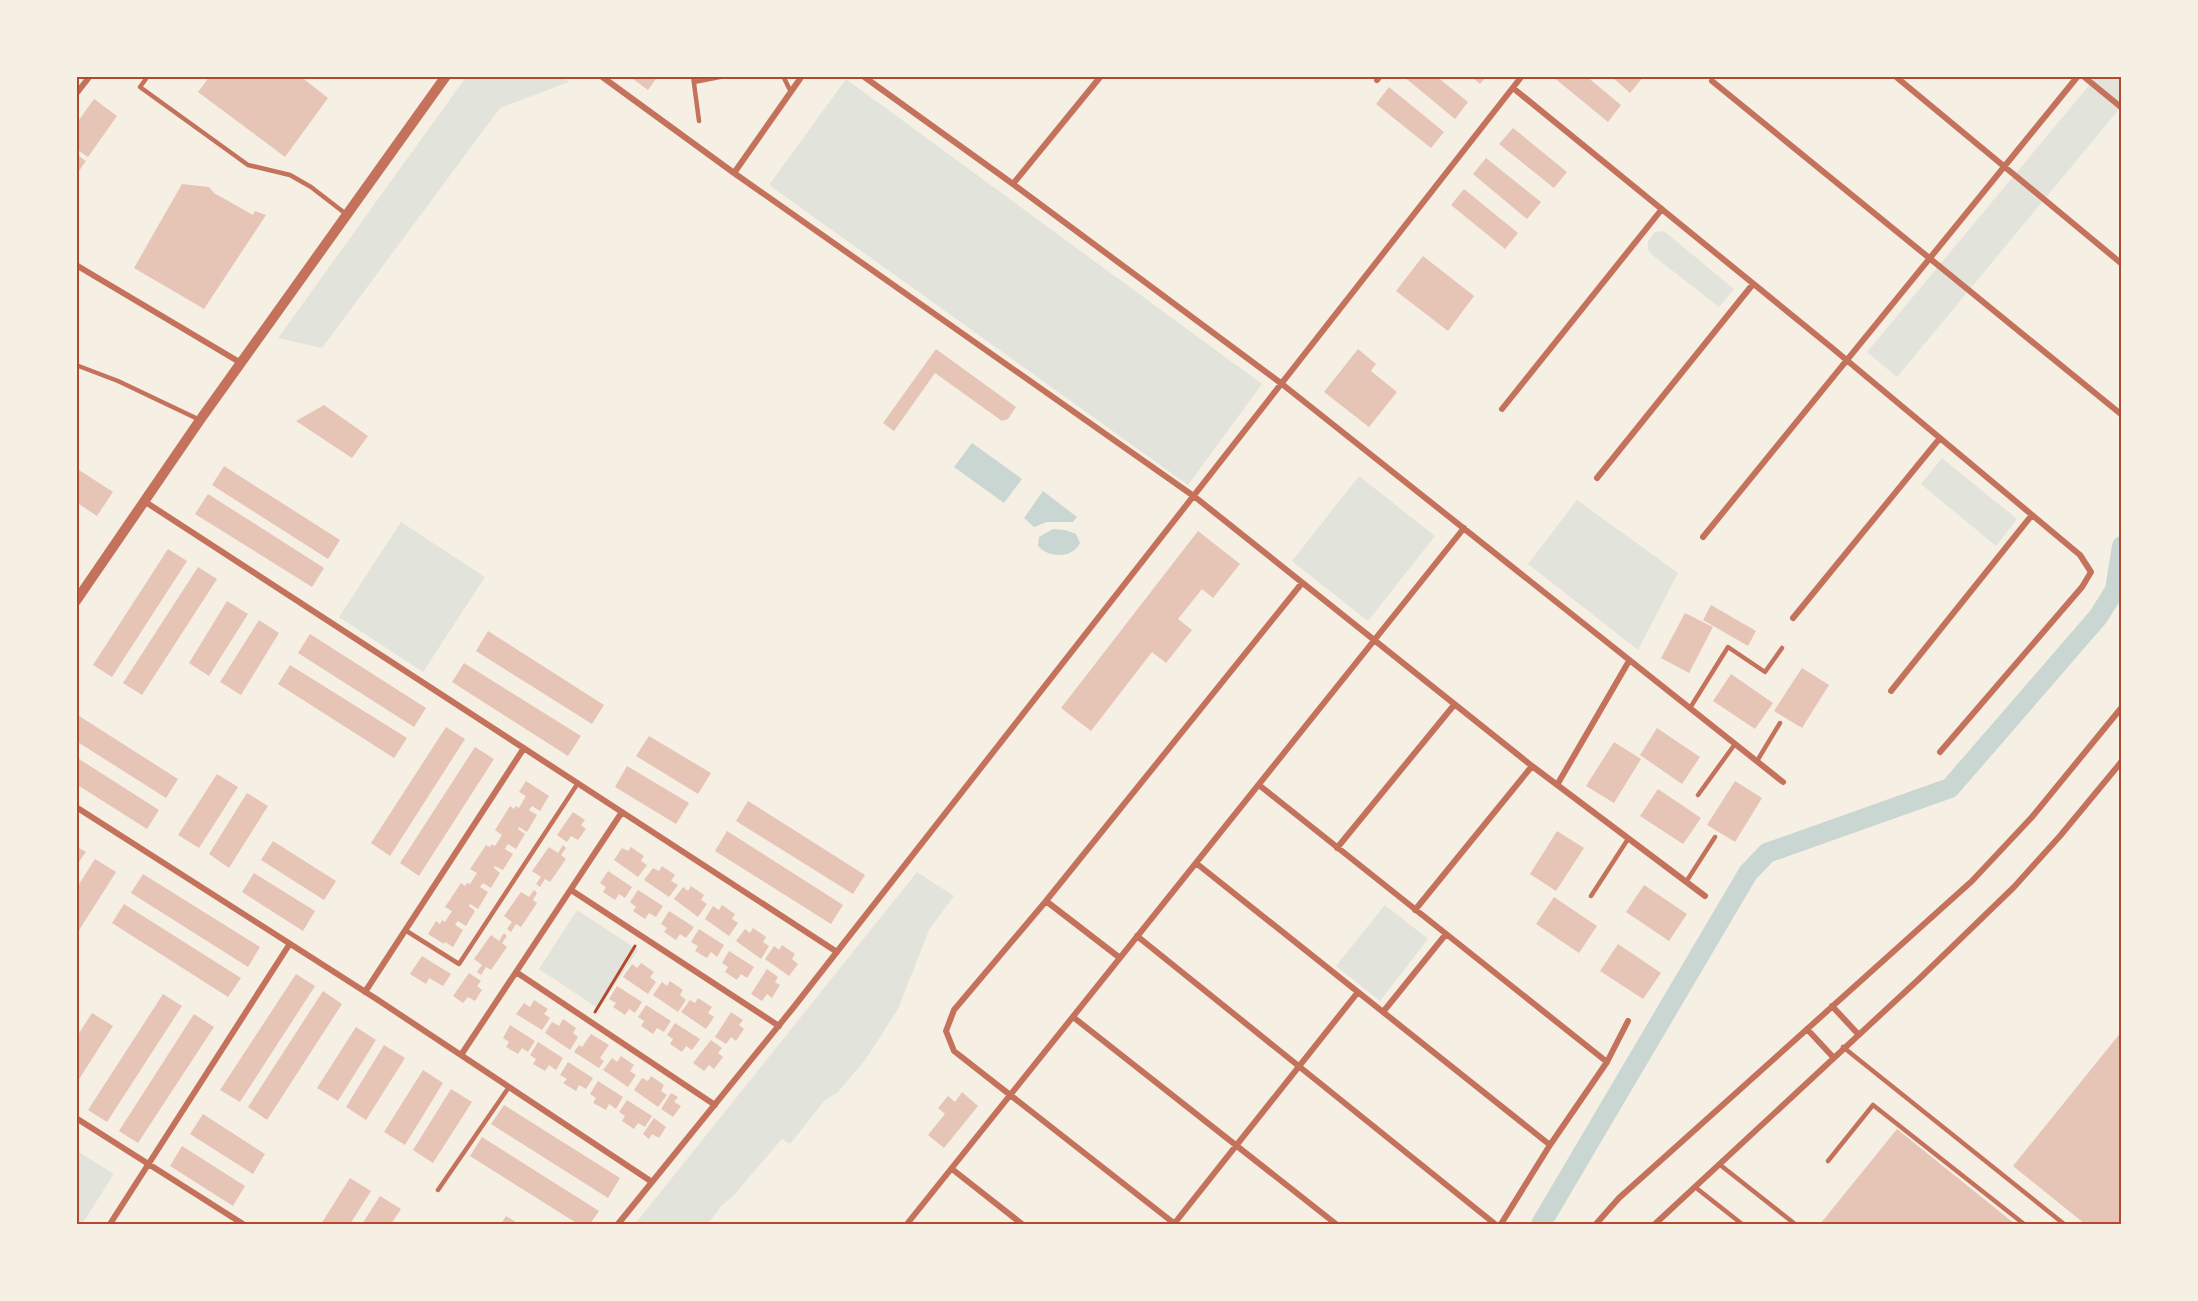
<svg xmlns="http://www.w3.org/2000/svg" width="2198" height="1301" viewBox="0 0 2198 1301" font-family="'Source Serif 4',serif">
	<style>
		.green { fill: #e2e4dc }
		.water { fill: #c9d6d2 }
		.lines { fill: none; stroke-linecap: round; stroke-linejoin: round }
		.canal { stroke: #c9d6d2; stroke-width: 20 }
		.building { fill: #e6c5b7 }
		.path { stroke: #b5482f; stroke-width: 3 }
		.service { stroke: #c5725c; stroke-width: 4.5 }
		.minor { stroke: #c5725c; stroke-width: 6 }
		.tertiary { stroke: #c5725c; stroke-width: 10 }
		.neatline { fill: none; stroke: #b5482f; stroke-width: 2 }
	</style>
	<rect width="100%" height="100%" fill="#f6efe4"/>
	<!-- green -->
	<path class="green" d="M466,77H564L569,82L500,108L322,348L278,338Z
		M2096,77H2121V107L1897,377L1867,352Z
		M846,79L1262,384L1188,485L769,185Z
		M1664,231L1734,289L1719,307L1651,254L1648,249V241L1655,232Z
		M1942,458L2017,519L1996,546L1921,484Z
		M1359,476L1435,536L1368,621L1292,561Z
		M1577,500L1678,573L1638,650L1528,564Z
		M401,522L485,577L423,672L339,617Z
		M917,872L954,896L929,930L898,1009L866,1059L837,1093L825,1100L790,1144L782,1139L733,1196L721,1206L708,1224H635Z
		M1385,905L1428,939L1380,1001L1336,966Z
		M577,910L638,950L599,1009L539,969Z
		M77,1151L114,1174L82,1224H77Z"/>
	<!-- water -->
	<path class="water" d="M972,443L1022,479L1004,503L954,467Z
		M1043,491L1077,517L1073,522H1047L1034,527L1024,518Z
		M1053,529L1065,530L1076,534L1080,543C1072,559 1049,558 1038,546L1039,537Z"/>
	<g class="lines">
		<!-- canal -->
		<path class="canal" d="M1541,1224L1748,873L1767,853L1950,788L2098,617L2115,590L2122,546"/>
	</g>
	<!-- building -->
	<path class="building" d="M210,76H300L328,98L285,157L198,92Z
		M629,76H658L648,90Z
		M1403,76H1436L1468,102L1455,119Z
		M1471,76H1487L1480,84Z
		M1552,76H1586L1621,105L1608,122Z
		M1611,76H1644L1630,93Z
		M1389,87L1444,132L1431,148L1376,104Z
		M94,99L117,116L88,157L76,149V124Z
		M1513,128L1567,172L1554,188L1499,144Z
		M76,154L86,161L76,175Z
		M1486,158L1541,202L1527,219L1473,174Z
		M182,184L209,187L214,193L253,215L255,211L266,215L204,309L134,268Z
		M1464,189L1518,233L1505,249L1451,205Z
		M1423,256L1474,296L1448,331L1396,291Z
		M936,349L1016,407L1008,419L1002,421L935,373L894,431L883,423Z
		M1358,349L1376,364L1371,371L1397,392L1369,427L1324,392Z
		M324,405L368,436L352,458L296,421Z
		M224,466L340,540L328,559L212,485Z
		M76,468L113,492L97,516L76,502Z
		M208,494L324,568L312,587L195,514Z
		M1198,531L1240,564L1213,598L1202,589L1178,619L1192,630L1166,663L1152,652L1091,731L1061,708Z
		M168,549L187,561L112,677L93,665Z
		M198,567L217,579L142,695L123,683Z
		M227,601L248,614L209,676L189,663Z
		M1711,605L1756,631L1748,646L1703,620Z
		M1685,613L1713,627L1689,673L1661,658Z
		M259,620L279,633L241,695L220,682Z
		M488,631L604,705L592,724L476,651Z
		M310,634L426,708L414,727L298,653Z
		M464,663L581,736L568,756L452,682Z
		M290,665L407,738L394,758L278,684Z
		M1802,668L1829,685L1802,728L1774,711Z
		M1731,674L1773,703L1755,729L1713,701Z
		M76,714L178,779L166,798L76,741Z
		M446,727L465,739L390,856L371,843Z
		M1657,728L1700,757L1682,784L1640,755Z
		M649,736L711,773L698,794L636,756Z
		M1614,742L1641,759L1614,803L1586,786Z
		M475,747L494,759L419,876L400,863Z
		M76,757L159,810L147,829L76,784Z
		M627,766L689,803L676,824L615,787Z
		M217,774L238,787L199,848L178,835Z
		M526,781L549,796L540,811L532,806L529,810L537,815L527,832L519,827L518,829L525,834L516,849L508,844L505,849L513,854L503,870L495,866L494,868L500,873L491,888L483,883L480,887L488,892L478,909L470,904L469,906L475,911L466,926L458,921L455,925L463,930L453,947L445,942L444,944L428,934L436,921L440,924L442,920L445,922L452,911L445,907L461,883L465,886L467,883L470,884L477,873L470,869L486,845L490,847L492,844L495,846L502,835L495,830L510,806L514,809L516,806L519,808L526,796L519,792Z
		M1735,781L1762,798L1735,842L1707,825Z
		M1658,789L1701,818L1683,844L1640,816Z
		M247,793L268,806L229,868L209,854Z
		M748,801L865,875L853,894L736,821Z
		M573,812L585,820L581,825L586,829L578,840L571,836L567,842L557,835Z
		M727,831L843,905L831,924L715,851Z
		M1557,831L1584,848L1556,891L1530,874Z
		M273,841L336,881L324,900L261,860Z
		M563,845L566,848L561,855L566,859L550,882L545,879L540,887L536,884L541,877L532,871L549,847L558,853Z
		M76,846L86,852L76,866Z
		M631,847L644,856L641,861L647,865L638,877L614,860L622,848L628,851Z
		M95,859L116,872L76,935V889Z
		M662,866L675,875L671,881L678,885L669,897L644,880L653,868L659,871Z
		M608,871L632,887L625,898L619,894L615,900L603,892L606,887L600,883Z
		M254,873L315,911L303,931L242,892Z
		M143,874L260,947L248,967L131,893Z
		M1644,885L1687,914L1669,941L1626,912Z
		M691,886L704,895L701,900L707,904L698,917L674,899L683,887L688,891Z
		M534,890L537,893L533,900L537,903L521,927L516,924L511,932L507,929L512,922L504,916L521,892L529,897Z
		M638,890L663,906L656,917L649,913L645,919L633,911L636,907L630,902Z
		M1554,897L1597,926L1579,953L1536,924Z
		M124,904L241,978L228,997L112,923Z
		M722,905L735,914L732,919L738,923L729,936L705,919L713,906L719,910Z
		M669,911L694,927L686,938L680,934L676,940L664,932L667,928L661,924Z
		M753,928L766,937L763,942L769,946L761,959L736,941L745,929L750,933Z
		M699,929L724,945L717,957L711,952L707,958L695,951L698,946L691,942Z
		M504,933L507,936L502,943L507,947L491,970L486,967L481,975L477,972L482,965L474,959L491,935L499,941Z
		M1618,944L1661,973L1643,999L1600,971Z
		M782,945L795,954L792,959L798,964L789,976L765,959L774,946L779,950Z
		M729,951L754,967L747,978L741,974L737,980L725,972L728,967L722,963Z
		M422,956L451,974L443,986L429,978L426,984L410,974Z
		M641,963L654,972L650,977L656,982L648,994L623,977L632,964L637,968Z
		M767,969L778,977L775,982L780,985L772,998L767,994L762,1001L751,994Z
		M469,973L481,981L477,986L482,990L475,1001L468,997L463,1003L453,996Z
		M296,974L315,986L240,1102L220,1090Z
		M670,981L683,990L680,995L686,1000L678,1012L653,995L662,982L667,986Z
		M617,986L642,1002L635,1013L629,1009L625,1015L613,1007L616,1003L609,999Z
		M323,991L342,1004L267,1120L248,1107Z
		M163,994L182,1006L107,1122L88,1110Z
		M698,998L712,1007L708,1013L714,1017L706,1029L681,1012L690,1000L695,1003Z
		M534,1000L548,1009L544,1014L550,1018L542,1030L516,1014L524,1003L530,1007Z
		M646,1005L671,1021L664,1032L657,1028L653,1034L641,1026L644,1021L638,1017Z
		M731,1012L743,1020L739,1025L744,1029L736,1041L731,1037L726,1044L715,1037Z
		M92,1013L113,1026L76,1084V1038Z
		M194,1014L214,1027L138,1143L119,1131Z
		M563,1019L576,1028L573,1033L578,1037L570,1050L545,1033L552,1022L559,1026Z
		M675,1023L700,1039L692,1050L686,1046L682,1052L670,1044L673,1039L667,1035Z
		M510,1025L535,1041L528,1052L522,1048L518,1054L506,1047L509,1042L503,1038Z
		M356,1027L376,1040L338,1101L317,1088Z
		M2122,1031V1224H2085L2013,1166Z
		M591,1034L609,1045L600,1058L604,1061L599,1068L574,1052L579,1045L582,1047Z
		M711,1040L722,1048L718,1053L723,1057L714,1069L709,1065L704,1071L693,1063Z
		M538,1042L563,1058L556,1070L549,1065L545,1071L533,1064L536,1059L530,1055Z
		M384,1045L405,1058L366,1120L346,1107Z
		M621,1056L634,1065L630,1071L636,1075L628,1087L603,1070L612,1058L617,1062Z
		M568,1062L593,1078L586,1089L579,1085L576,1091L563,1083L567,1079L560,1075Z
		M423,1070L443,1083L405,1145L384,1132Z
		M651,1076L664,1085L661,1091L667,1095L658,1107L634,1090L642,1078L648,1081Z
		M598,1081L623,1097L616,1109L609,1104L606,1110L593,1103L596,1098L590,1094Z
		M451,1089L472,1102L433,1163L413,1150Z
		M962,1092L978,1106L944,1148L928,1135L945,1114L938,1108L948,1096L955,1102Z
		M671,1093L678,1097L674,1102L681,1106L673,1117L661,1109Z
		M627,1100L652,1116L645,1127L638,1123L634,1129L622,1121L625,1116L619,1112Z
		M504,1105L620,1178L608,1198L491,1124Z
		M203,1114L265,1154L253,1174L190,1134Z
		M654,1118L666,1127L659,1138L652,1134L649,1139L643,1134Z
		M1897,1129L2015,1224H1823L1821,1223Z
		M482,1137L599,1211L590,1224H578L470,1156Z
		M182,1146L245,1186L233,1206L170,1166Z
		M350,1178L371,1191L350,1224H321Z
		M380,1196L401,1209L391,1224H362Z
		M506,1216L519,1224H501Z"/>
	<g class="lines">
		<!-- path -->
		<path class="path" d="M595,1012L635,946"/>
		<!-- service -->
		<path class="service" d="M148,76L140,87L248,165L290,175L311,187L346,214
			M693,76L699,121
			M783,76L791,92
			M694,82L725,76
			M76,365L118,381L200,420
			M1690,708L1728,647L1765,672L1782,648
			M1757,761L1780,723
			M1698,795L1735,744
			M1686,882L1715,837
			M1591,896L1628,839
			M405,930L459,964L578,783
			M1843,1047L2064,1224
			M1828,1161L1873,1105L2024,1224
			M1719,1164L1795,1224
			M1695,1187L1742,1224
			M438,1190L509,1087"/>
		<!-- minor -->
		<path class="minor" d="M601,76L734,173L1195,497L1532,766L1705,896
			M863,76L1013,184L1282,384L1783,782
			M1895,76L2122,264
			M2083,76L2122,108
			M1377,80L1380,76
			M1712,81L2122,415
			M1513,88L1831,347L2080,555L2091,572L2082,587L1940,752
			M76,94L90,76
			M734,173L802,76
			M1013,184L1101,76
			M76,265L241,363
			M1502,409L1662,209
			M1597,478L1753,284
			M144,501L837,952
			M1703,537L2078,76
			M1793,618L1940,438
			M1891,691L2032,515
			M1259,785L1607,1062
			M1557,785L1629,661
			M76,807L378,1000L652,1182
			M1337,848L1454,705
			M1196,863L1550,1145
			M571,890L779,1026
			M1046,901L1120,958
			M1415,910L1532,766
			M1137,936L1495,1224
			M516,972L715,1105
			M365,992L524,748
			M1832,1006L1858,1034
			M1383,1012L1446,934
			M1073,1017L1336,1224
			M1807,1029L1833,1057
			M461,1055L622,812
			M76,1118L243,1224
			M952,1169L1022,1224
			M110,1224L289,945
			M618,1224L793,1008L1522,76
			M907,1224L1464,528
			M1174,1224L1358,992
			M1175,1224L954,1051L946,1031L954,1010L1046,901L1302,583
			M1501,1224L1550,1145L1607,1062L1628,1021
			M1596,1224L1619,1198L1972,881L2032,817L2122,707
			M1655,1224L1919,979L2014,887L2060,836L2122,761"/>
		<!-- tertiary -->
		<path class="tertiary" d="M76,601L200,420L446,76"/>
	</g>
	<!-- border -->
	<rect width="2198" height="1301" fill="none" stroke="#f6efe4" stroke-width="156"/>
	<rect x="78" y="78" width="2042" height="1145" class="neatline"/>
</svg>
